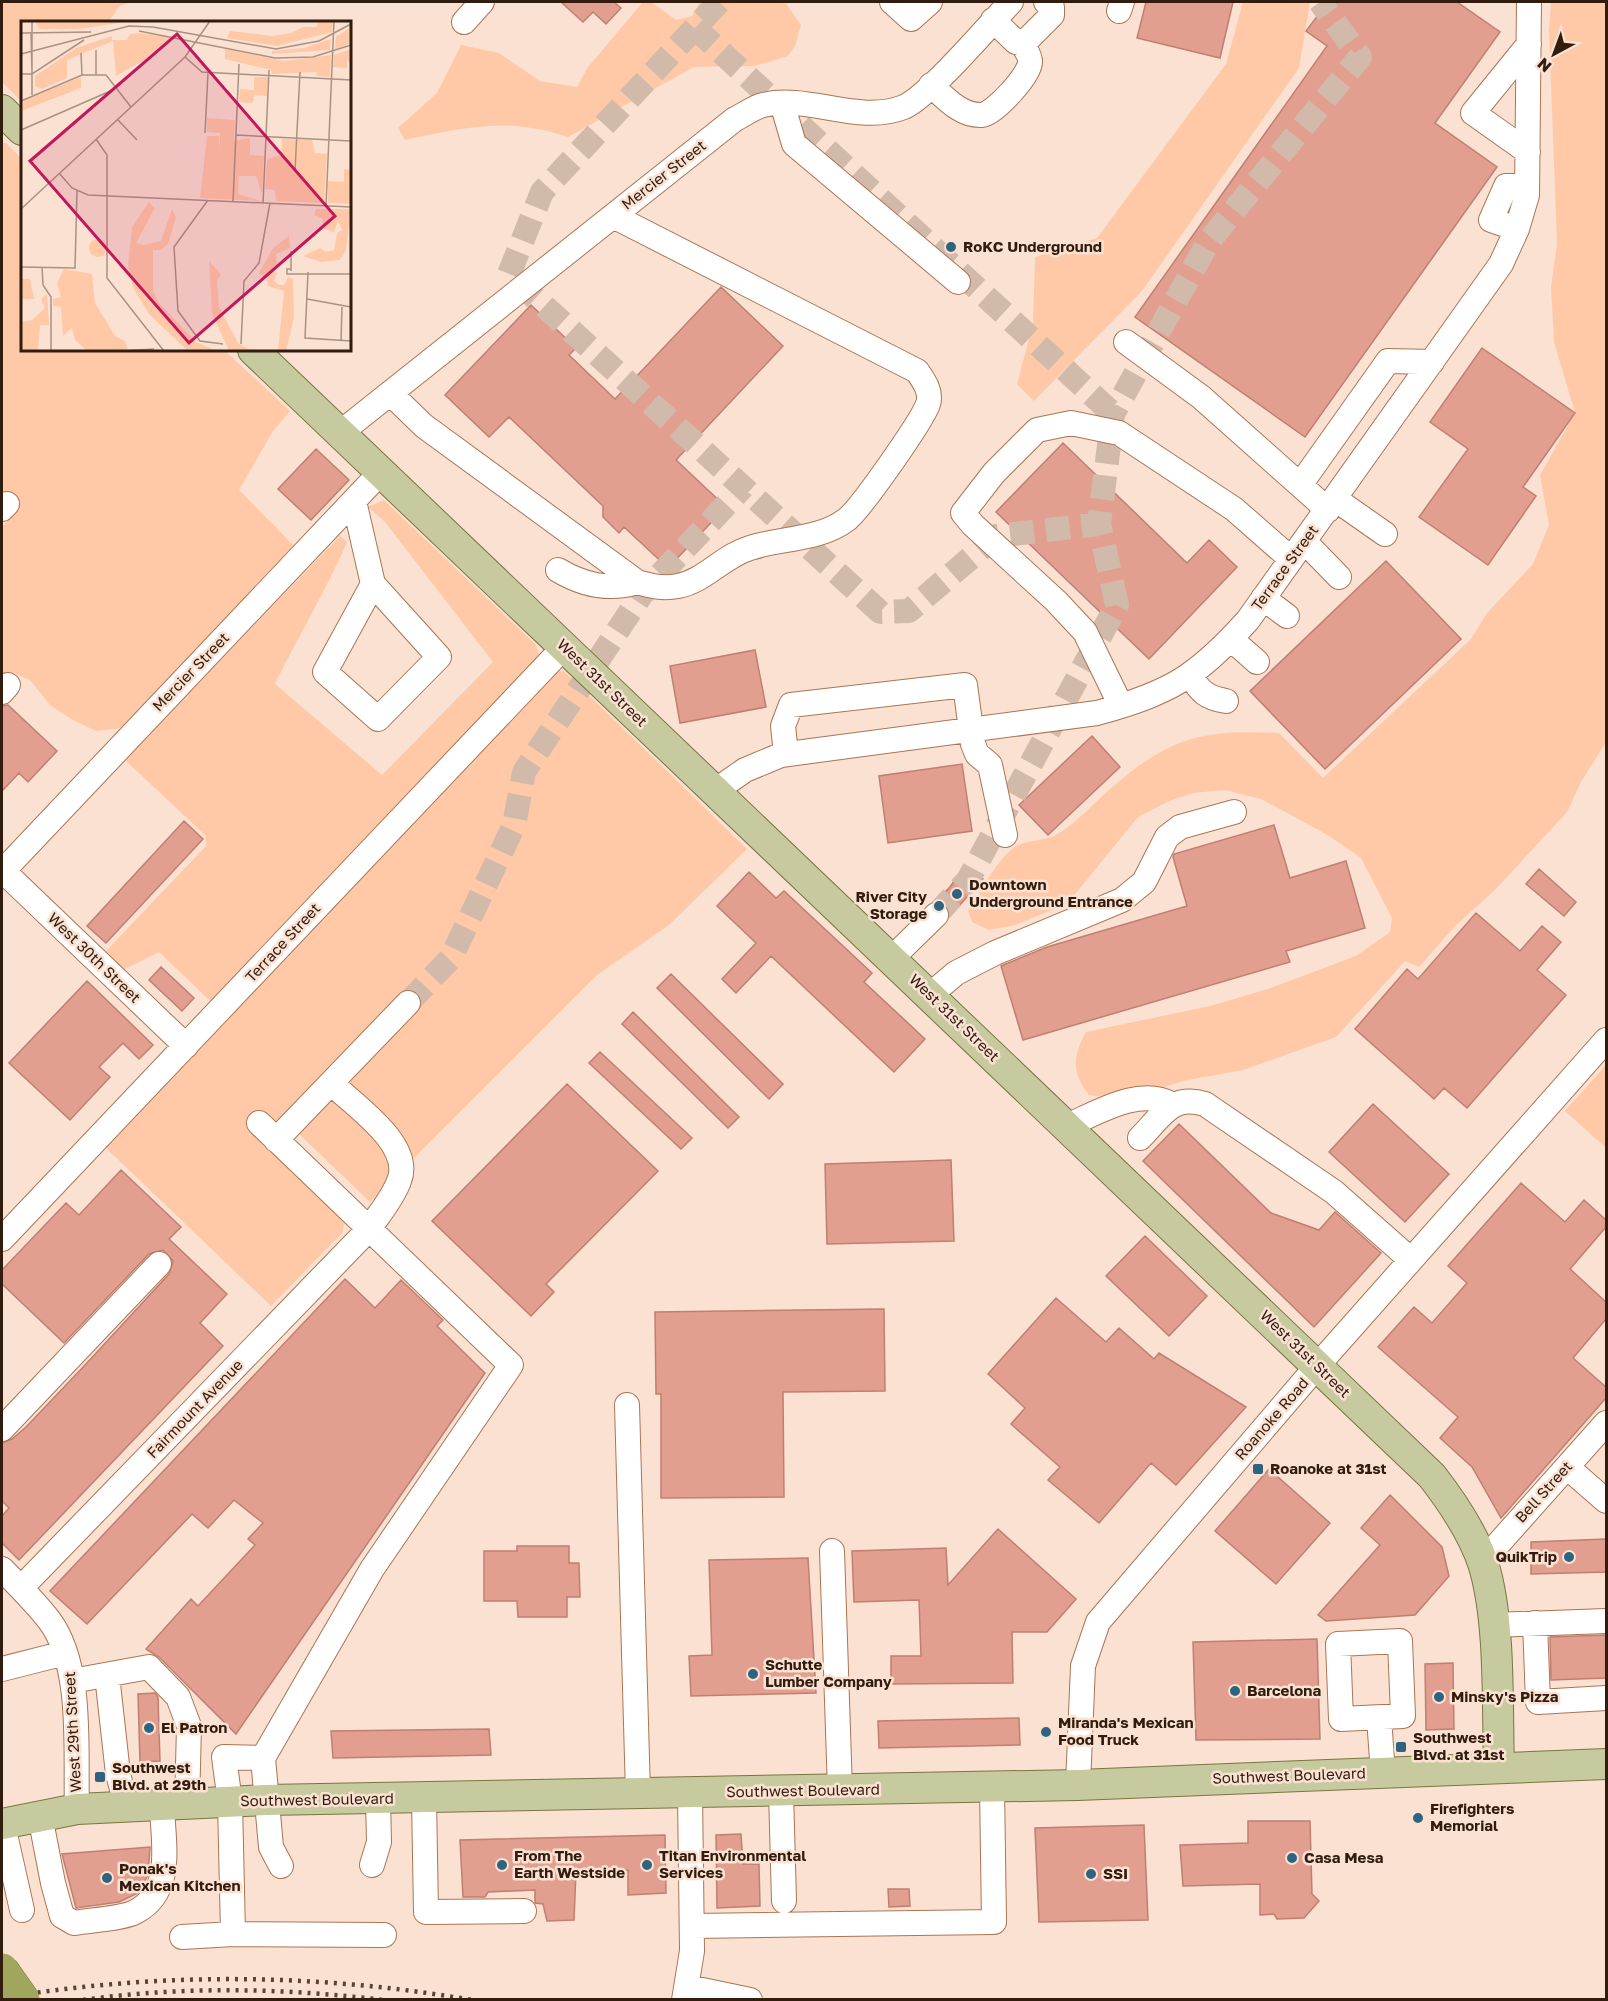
<svg xmlns="http://www.w3.org/2000/svg" width="1608" height="2001" viewBox="0 0 1608 2001" font-family="'Golos Text',sans-serif">
	<style>
		.green { fill: #ffc9a8 }
		.building { fill: #e29f90; stroke: #c07f71; stroke-width: 1.5 }
		.lines { fill: none; stroke-linecap: round; stroke-linejoin: round }
		.minor-tunnel { stroke: #d2baab; stroke-width: 24; stroke-dasharray: 24 12; stroke-linecap: butt }
		.minor-casing { stroke: #ab7552; stroke-width: 26 }
		.major-casing { stroke: #797641; stroke-width: 32 }
		.minor { stroke: #fff; stroke-width: 24 }
		.major { stroke: #c6ca9e; stroke-width: 30 }
		.rail { stroke: #594334; stroke-width: 4.5; stroke-dasharray: 3 6; stroke-linecap: butt }
		.highway-bridge-casing { stroke: #797641; stroke-width: 34; stroke-linecap: butt }
		.highway-bridge { stroke: #a0a75d; stroke-width: 33 }
		.poi-dot { fill: #2e647f; stroke: #fae1d2; stroke-width: 2 }
		.labels { text-anchor: middle; stroke-width: 5; stroke-linejoin: round; paint-order: stroke }
		.street-label { font-size: 15px; fill: #311c0d; stroke: #fae1d2 }
		.poi-label { font-size: 15px; font-weight: bold; fill: #311c0d; stroke: #fae1d2; text-anchor: start }
		.inset-road { fill: none; stroke: #aa9283; stroke-width: 1.5 }
		.view { fill: #c2185b; fill-opacity: 0.15; stroke: #c2185b; stroke-width: 3 }
		.inset-edge { fill: none; stroke: #311c0d; stroke-width: 3 }
	</style>
	<rect width="100%" height="100%" fill="#fae1d2"/>
	<!-- green -->
	<path class="green" d="M2,2H131L120,6L108,22H22V102L2,82Z
		M643,2H651L676,20L692,16L700,2H785L801,25L795,46L788,56L754,66L694,67L568,137C509,117 464,127 405,140L398,128L437,93L461,45L499,53L540,81L577,87L588,67Z
		M1243,2H1310L1299,68L1142,291L1034,401L1017,384L1033,324L1035,257L1097,238L1226,64Z
		M1551,2H1606V742L1581,782L1567,812L1495,890L1456,925L1419,967L1405,961L1336,1037L1243,1070L1183,1081L1143,1094L1111,1098L1089,1095C1072,1073 1072,1057 1086,1032L1210,1006L1268,989L1356,956L1390,932L1392,918L1361,858L1326,834L1261,799L1225,790L1193,793L1167,802L1138,817L1067,904L1015,925L989,930L972,922L968,911C980,893 999,855 1018,845C1031,839 1046,842 1061,832C1078,821 1093,804 1109,790C1168,738 1200,729 1279,733L1323,778L1471,639L1487,613L1533,564L1549,525L1540,475L1575,413L1554,342L1551,287L1557,244L1549,31Z
		M2,143H6L22,159V350H224L290,411L273,431L239,490L295,547L123,728L96,731L73,720L50,705L30,680L11,672L2,682V527L14,513L2,496Z
		M384,500L536,645L539,654L534,665L552,672L564,671L747,849L669,925L597,975L370,1202L298,1133L273,1147L344,1221L343,1232L271,1306L106,1148L229,1019L159,952L123,970L106,951L206,846V836L125,760L340,536L347,542C326,591 298,636 275,684L382,775L493,662L385,522L368,507Z
		M1606,1065V1148L1565,1111Z"/>
	<!-- building -->
	<path class="building" d="M561,2H614L621,8L606,24L593,12L583,22Z
		M1146,2H1233L1220,58L1137,38Z
		M1328,2H1457L1500,32L1435,123L1497,167L1305,437L1135,317L1327,46L1306,31Z
		M721,287L783,346L676,460L726,507L668,568L624,527L619,533L603,517V506L509,417L489,437L445,395L531,305L576,348L569,355L615,399Z
		M1482,348L1575,413L1523,487L1536,496L1488,565L1419,517L1468,449L1430,422Z
		M1063,443L1187,563L1209,540L1237,567L1149,659L996,512Z
		M316,449L349,480L311,520L278,489Z
		M1386,561L1461,639L1325,769L1250,691Z
		M755,650L766,707L680,723L670,666Z
		M8,705L57,751L28,782L19,773L2,791V706Z
		M1092,736L1120,767L1048,835L1019,805Z
		M962,764L972,831L888,843L879,776Z
		M184,821L203,839L106,943L87,926Z
		M1274,825L1290,878L1346,861L1365,928L1286,951L1290,962L1023,1040L1001,966L1047,947L1187,906L1173,857L1174,854Z
		M963,868L983,879L950,916L947,906L936,901L950,887Z
		M1539,869L1576,902L1564,916L1526,884Z
		M749,872L776,898L784,891L872,973L864,982L925,1039L894,1072L771,956L736,993L722,979L756,943L717,906Z
		M1476,913L1520,951L1542,926L1561,942L1537,970L1566,995L1467,1108L1444,1088L1434,1099L1355,1029L1407,969L1418,979Z
		M161,967L194,998L182,1011L149,980Z
		M671,974L783,1084L769,1099L657,988Z
		M87,981L153,1045L139,1059L123,1043L99,1067L110,1077L70,1120L9,1063Z
		M633,1012L739,1117L728,1128L622,1024Z
		M600,1052L692,1138L681,1149L589,1063Z
		M567,1084L658,1171L546,1284L554,1292L531,1316L432,1221Z
		M1373,1104L1449,1174L1405,1222L1329,1152Z
		M1179,1124L1271,1213L1319,1230L1335,1212L1381,1253L1314,1327L1143,1161Z
		M951,1160L954,1241L827,1244L825,1164Z
		M121,1170L181,1227L169,1239L227,1294L200,1323L223,1346L19,1560L2,1543V1516L9,1508L2,1501V1443L12,1439L26,1427L86,1364L169,1274L173,1261L163,1250L149,1254L64,1343L2,1284V1270L66,1203L79,1215Z
		M1521,1183L1565,1222L1584,1200L1606,1220V1227L1570,1269L1606,1302V1319L1573,1358L1606,1387V1398L1501,1518L1472,1467L1440,1438L1458,1417L1378,1347L1414,1307L1432,1323L1467,1283L1448,1266Z
		M1145,1236L1207,1296L1169,1336L1106,1276Z
		M345,1279L375,1308L401,1280L443,1320L437,1326L485,1373L236,1734L159,1657L146,1649L191,1599L198,1606L255,1545L248,1539L263,1523L234,1500L208,1528L192,1514L87,1624L50,1591Z
		M1056,1298L1106,1342L1119,1328L1154,1359L1159,1353L1246,1407L1176,1485L1151,1463L1099,1523L1048,1480L1060,1467L1011,1424L1025,1408L988,1374Z
		M884,1309L885,1391L783,1392L784,1497L661,1498V1394H656L655,1312Z
		M1269,1469L1330,1523L1276,1584L1215,1531Z
		M1390,1495L1442,1547L1449,1576L1415,1615L1326,1621L1318,1615L1380,1545L1361,1528Z
		M998,1529L1076,1599L1047,1632H1012L1013,1683L891,1684V1656H921L919,1600L854,1602L852,1551L946,1548L948,1585Z
		M1606,1539V1572L1531,1574V1542Z
		M517,1546H569V1563H579L580,1597H567V1617H518L517,1601H484V1551H517Z
		M808,1558L816,1693L691,1696L689,1656L712,1655L709,1560Z
		M1606,1635V1678L1551,1680L1550,1637Z
		M1317,1639L1320,1739L1196,1740L1193,1642Z
		M1453,1663L1454,1729L1426,1730L1425,1664Z
		M155,1693L158,1697L160,1761L140,1762L138,1694Z
		M1019,1718L1020,1745L879,1748L878,1721Z
		M489,1729L491,1755L333,1758L331,1731Z
		M1248,1821H1310L1312,1894L1319,1901L1304,1918L1277,1919L1274,1914L1260,1915V1884L1183,1886L1180,1845L1248,1843Z
		M1144,1825L1148,1920L1039,1922L1035,1828Z
		M741,1834L743,1864H759L760,1906L717,1908L716,1835Z
		M665,1835L666,1893L628,1895V1870L576,1872L574,1920L547,1921L543,1904L535,1903V1890L488,1892L485,1897H463L460,1840Z
		M150,1847L148,1875L138,1893L119,1902L76,1908L62,1854Z
		M888,1889H909L910,1906L889,1907Z"/>
	<g class="lines">
		<!-- minor-tunnel -->
		<path class="minor-tunnel" d="M719,2L542,192L509,274L880,612L909,611L996,536L1099,524
			M695,28L1113,414
			M936,915L968,880L1117,605L1099,524L1113,414L1209,241L1360,57L1320,2
			M408,1003L451,958L514,825L524,772L642,594L743,487"/>
		<defs>
			<path id="minor" d="M892,2L911,19L930,2
				M1119,11L1122,2
				M993,20L1016,42L1023,44L1052,15V7L1046,2
				M464,22L482,2
				M931,85C945,98 961,116 982,115C994,114 1032,73 1030,61C1030,56 1025,49 1023,44
				M782,103L794,144L958,282
				M1528,152L1473,113L1529,44
				M1517,229L1491,220L1506,186L1527,184
				M1126,342L1201,397L1328,510
				M390,393L424,426L637,582C651,586 663,589 678,586C705,581 723,556 750,548C780,538 820,540 846,520C860,510 922,421 928,404C932,392 924,381 917,371L613,216
				M340,433L735,119C744,115 754,107 763,105C809,94 858,125 904,107C929,96 989,25 1011,2
				M1300,485L1388,361L1432,362
				M1335,499L1385,534
				M354,501L373,584L325,672L378,719L439,657L373,584
				M2,509L7,504
				M1304,541L1339,577
				M558,570C583,585 608,591 637,582
				M1263,598L1287,616
				M1231,639L1257,662
				M1190,675C1200,692 1207,698 1226,701
				M2,692L8,685
				M1121,706L1085,632L1056,601L973,525L963,513L994,473L1037,430L1071,423L1119,433L1234,509L1291,559
				M786,754L783,726L791,705L965,685L973,744L977,754L990,765L1005,835
				M715,791L745,770L781,755L1097,713C1170,693 1197,677 1248,620L1501,264L1517,229L1527,195L1529,2
				M2,870L186,1046
				M2,872L381,472
				M891,959L936,915
				M930,995L956,973L995,953L1122,900L1144,882L1167,837L1180,827L1234,812
				M259,1123L511,1365L372,1569L263,1758
				M1067,1126C1099,1112 1140,1086 1173,1105
				M1140,1138C1162,1116 1171,1094 1205,1104L1334,1192L1411,1260
				M276,1140L408,1003
				M2,1239L564,647
				M627,1405L638,1794
				M2,1429L159,1264
				M1567,1467L1606,1501
				M832,1551L840,1790
				M1482,1562L1606,1423
				M2,1569C18,1585 35,1602 49,1620C84,1666 75,1753 77,1809
				M21,1588L369,1229C379,1214 393,1198 399,1181C414,1145 354,1105 331,1083
				M1535,1623L1538,1702L1606,1698
				M1493,1625L1606,1621
				M1400,1641L1403,1716L1341,1719L1338,1644Z
				M2,1669L65,1653
				M107,1675L118,1774L127,1808
				M72,1681L149,1667L178,1697L189,1726L187,1805
				M1379,1718L1383,1773
				M1078,1785L1083,1666L1098,1622L1318,1365L1606,1040
				M781,1792L784,1901
				M424,1798L426,1912L524,1911
				M40,1816L53,1883L62,1916L74,1923C90,1920 121,1919 135,1912C175,1892 163,1843 162,1806
				M2,1821L22,1910
				M372,1865L379,1842L378,1799
				M692,1926L994,1922L992,1787
				M233,1934L230,1802L224,1757L263,1758L271,1847L281,1866
				M182,1937L233,1934L384,1935
				M688,1987L750,2000
				M684,2000L692,1951L690,1793"/>
			<path id="major" d="M2,110L22,130
				M253,350L1432,1476C1453,1503 1472,1531 1483,1563C1501,1620 1497,1707 1499,1768
				M2,1824L77,1809L266,1800L1078,1785L1606,1764"/>
		</defs>
		<!-- minor casing -->
		<use href="#minor" class="minor-casing"/>
		<!-- major casing -->
		<use href="#major" class="major-casing"/>
		<!-- minor -->
		<use href="#minor" class="minor"/>
		<!-- major -->
		<use href="#major" class="major"/>
		<!-- rail -->
		<path class="rail" d="M2,1998C158,1972 315,1973 472,2000
			M83,2000C182,1986 284,1988 383,2000"/>
		<defs>
			<path id="highway-bridge" d="M2,1970L23,2000"/>
		</defs>
		<!-- highway-bridge casing -->
		<use href="#highway-bridge" class="highway-bridge-casing"/>
		<!-- highway-bridge -->
		<use href="#highway-bridge" class="highway-bridge"/>
	</g>
	<!-- markers -->
	<g class="poi-dot">
		<circle cx="951" cy="247" r="6"/>
		<circle cx="957" cy="894" r="6"/>
		<circle cx="939" cy="906" r="6"/>
		<rect x="1252" y="1463" width="12" height="12" rx="3"/>
		<circle cx="1569" cy="1557" r="6"/>
		<circle cx="753" cy="1674" r="6"/>
		<circle cx="1235" cy="1691" r="6"/>
		<circle cx="1439" cy="1697" r="6"/>
		<circle cx="149" cy="1728" r="6"/>
		<circle cx="1046" cy="1732" r="6"/>
		<rect x="1395" y="1741" width="12" height="12" rx="3"/>
		<rect x="94" y="1771" width="12" height="12" rx="3"/>
		<circle cx="1418" cy="1818" r="6"/>
		<circle cx="1292" cy="1858" r="6"/>
		<circle cx="502" cy="1865" r="6"/>
		<circle cx="647" cy="1865" r="6"/>
		<circle cx="1091" cy="1874" r="6"/>
		<circle cx="107" cy="1878" r="6"/>
	</g>
	<g class="labels">
		<!-- street labels -->
		<g class="street-label">
			<text transform="translate(664 175) rotate(-38)" y="5">Mercier Street</text>
			<text transform="translate(1285 568) rotate(-54)" y="5">Terrace Street</text>
			<text transform="translate(191 672) rotate(-46)" y="5">Mercier Street</text>
			<text transform="translate(602 683) rotate(44)" y="5">West 31st Street</text>
			<text transform="translate(283 943) rotate(-47)" y="5">Terrace Street</text>
			<text transform="translate(94 958) rotate(44)" y="5">West 30th Street</text>
			<text transform="translate(954 1018) rotate(44)" y="5">West 31st Street</text>
			<text transform="translate(1305 1354) rotate(44)" y="5">West 31st Street</text>
			<text transform="translate(195 1409) rotate(-46)" y="5">Fairmount Avenue</text>
			<text transform="translate(1272 1419) rotate(-49)" y="5">Roanoke Road</text>
			<text transform="translate(1544 1492) rotate(-48)" y="5">Bell Street</text>
			<text transform="translate(73 1732) rotate(-93)" y="5">West 29th Street</text>
			<text transform="translate(1289 1776) rotate(-2)" y="5">Southwest Boulevard</text>
			<text transform="translate(803 1791) rotate(-1)" y="5">Southwest Boulevard</text>
			<text transform="translate(317 1800) rotate(-1)" y="5">Southwest Boulevard</text>
		</g>
		<!-- poi labels -->
		<g class="poi-label">
			<text x="963" y="252">RoKC Underground</text>
			<text x="969" y="890">Downtown<tspan x="969" dy="17">Underground Entrance</tspan></text>
			<text x="927" y="902" text-anchor="end">River City<tspan x="927" dy="17">Storage</tspan></text>
			<text x="1270" y="1474">Roanoke at 31st</text>
			<text x="1557" y="1562" text-anchor="end">QuikTrip</text>
			<text x="765" y="1670">Schutte<tspan x="765" dy="17">Lumber Company</tspan></text>
			<text x="1247" y="1696">Barcelona</text>
			<text x="1451" y="1702">Minsky's Pizza</text>
			<text x="1058" y="1728">Miranda's Mexican<tspan x="1058" dy="17">Food Truck</tspan></text>
			<text x="161" y="1733">El Patron</text>
			<text x="1413" y="1743">Southwest<tspan x="1413" dy="17">Blvd. at 31st</tspan></text>
			<text x="112" y="1773">Southwest<tspan x="112" dy="17">Blvd. at 29th</tspan></text>
			<text x="1430" y="1814">Firefighters<tspan x="1430" dy="17">Memorial</tspan></text>
			<text x="514" y="1861">From The<tspan x="514" dy="17">Earth Westside</tspan></text>
			<text x="659" y="1861">Titan Environmental<tspan x="659" dy="17">Services</tspan></text>
			<text x="1304" y="1863">Casa Mesa</text>
			<text x="119" y="1874">Ponak's<tspan x="119" dy="17">Mexican Kitchen</tspan></text>
			<text x="1103" y="1879">SSI</text>
		</g>
	</g>
	<!-- overview -->
	<g transform="translate(21 21)">
		<rect width="330" height="330" fill="#fae1d2"/>
		<path d="M14,0H110L59,8H19ZM297,0H312L311,11L256,25L206,17L209,10L251,15L270,12L282,6H296ZM330,6V22L314,28L315,16ZM117,12L150,16L123,39L95,55L92,20L46,39V57L21,68L14,65V55L55,27L91,15V19H106L109,13ZM310,18L309,29L251,33V30L283,27ZM204,28L264,40L310,34L309,56L296,55L295,51L251,53L250,49L204,38ZM330,28V44L326,38V47L312,46L313,34ZM60,56V67L0,90L3,79ZM233,56H247L246,75L233,74L232,82L218,81L219,68L233,69ZM186,97L214,99L213,120L229,117V134L243,135L241,173L235,155H218L217,173L240,180L179,177L186,115H198L199,130V112L186,111ZM261,118L291,119L294,132L306,133L303,182L255,180L254,169L244,168L246,138L260,134ZM323,148L330,149V183L307,182V160L323,161ZM128,181L134,187L115,222L123,224L140,220L151,188L155,196L147,223L140,229H132V270L138,282L175,321L196,330H167L128,293L112,267L107,245L111,206ZM295,188H330L325,229L319,239L300,241L282,235L299,227L305,231L313,229L316,212L321,209L317,200L313,211L303,208L301,197L293,194ZM268,215L269,227L255,233L256,246L250,248L256,252L253,260L258,264H263L267,256L272,258L273,296L265,330H208L191,292L188,240L200,253L196,260L198,286L217,322L227,328L257,329L263,270L247,265L246,258L238,252L252,227ZM68 227a9 9 0 1 1 18 0a9 9 0 1 1-18 0ZM43,248L71,253L74,282L94,315L104,320L107,330H66L54,319L51,307L42,315L40,286L32,285V278L40,276L36,262ZM0,258H9L13,278H0ZM26,273L28,304H19L17,330H0V301L11,299L24,287L20,278Z" fill="#ffc9a8"/>
		<path class="inset-road" d="M11,0V74M118,10L254,37L292,36L330,24M0,12L70,11M10,12L11,52M75,29V54M60,32L61,54M0,33L108,5L132,6L255,28L298,20L330,3M164,36L181,51L330,59M0,53H11L63,19M0,80L61,54H85L110,86M97,99L116,119M0,109L94,68M184,112L187,52M215,114L330,120M75,118L86,134V257L143,330M274,150L279,51M38,152L51,167L67,174L330,186M187,179L153,226L157,290L179,320L202,323M212,181L218,43M242,182L248,49M305,185L313,0M0,188L164,36L189,0M0,246L54,247L56,170M21,246L22,264L30,276V330M270,248H266V253H330M270,250V230M287,251L284,317L330,320M286,278L330,286M320,320L321,286M220,323L223,260L238,242L249,182M100,330L133,328"/>
		<path class="view" d="M156,13L314,195L168,322L9,140Z"/>
		<rect width="330" height="330" class="inset-edge"/>
	</g>
	<!-- border -->
	<rect width="1608" height="2001" fill="none" stroke="#311c0d" stroke-width="6"/>
	<!-- north arrow -->
	<g transform="translate(1554 54) rotate(221)" stroke="#fae1d2" stroke-width="4.5" paint-order="stroke">
	<path d="M0-4.5L10 22L0 15L-10 22Z" fill="#311c0d"/>
	<text y="-9" font-size="16" font-weight="bold" text-anchor="middle" fill="#311c0d">N</text>
	</g>
</svg>
